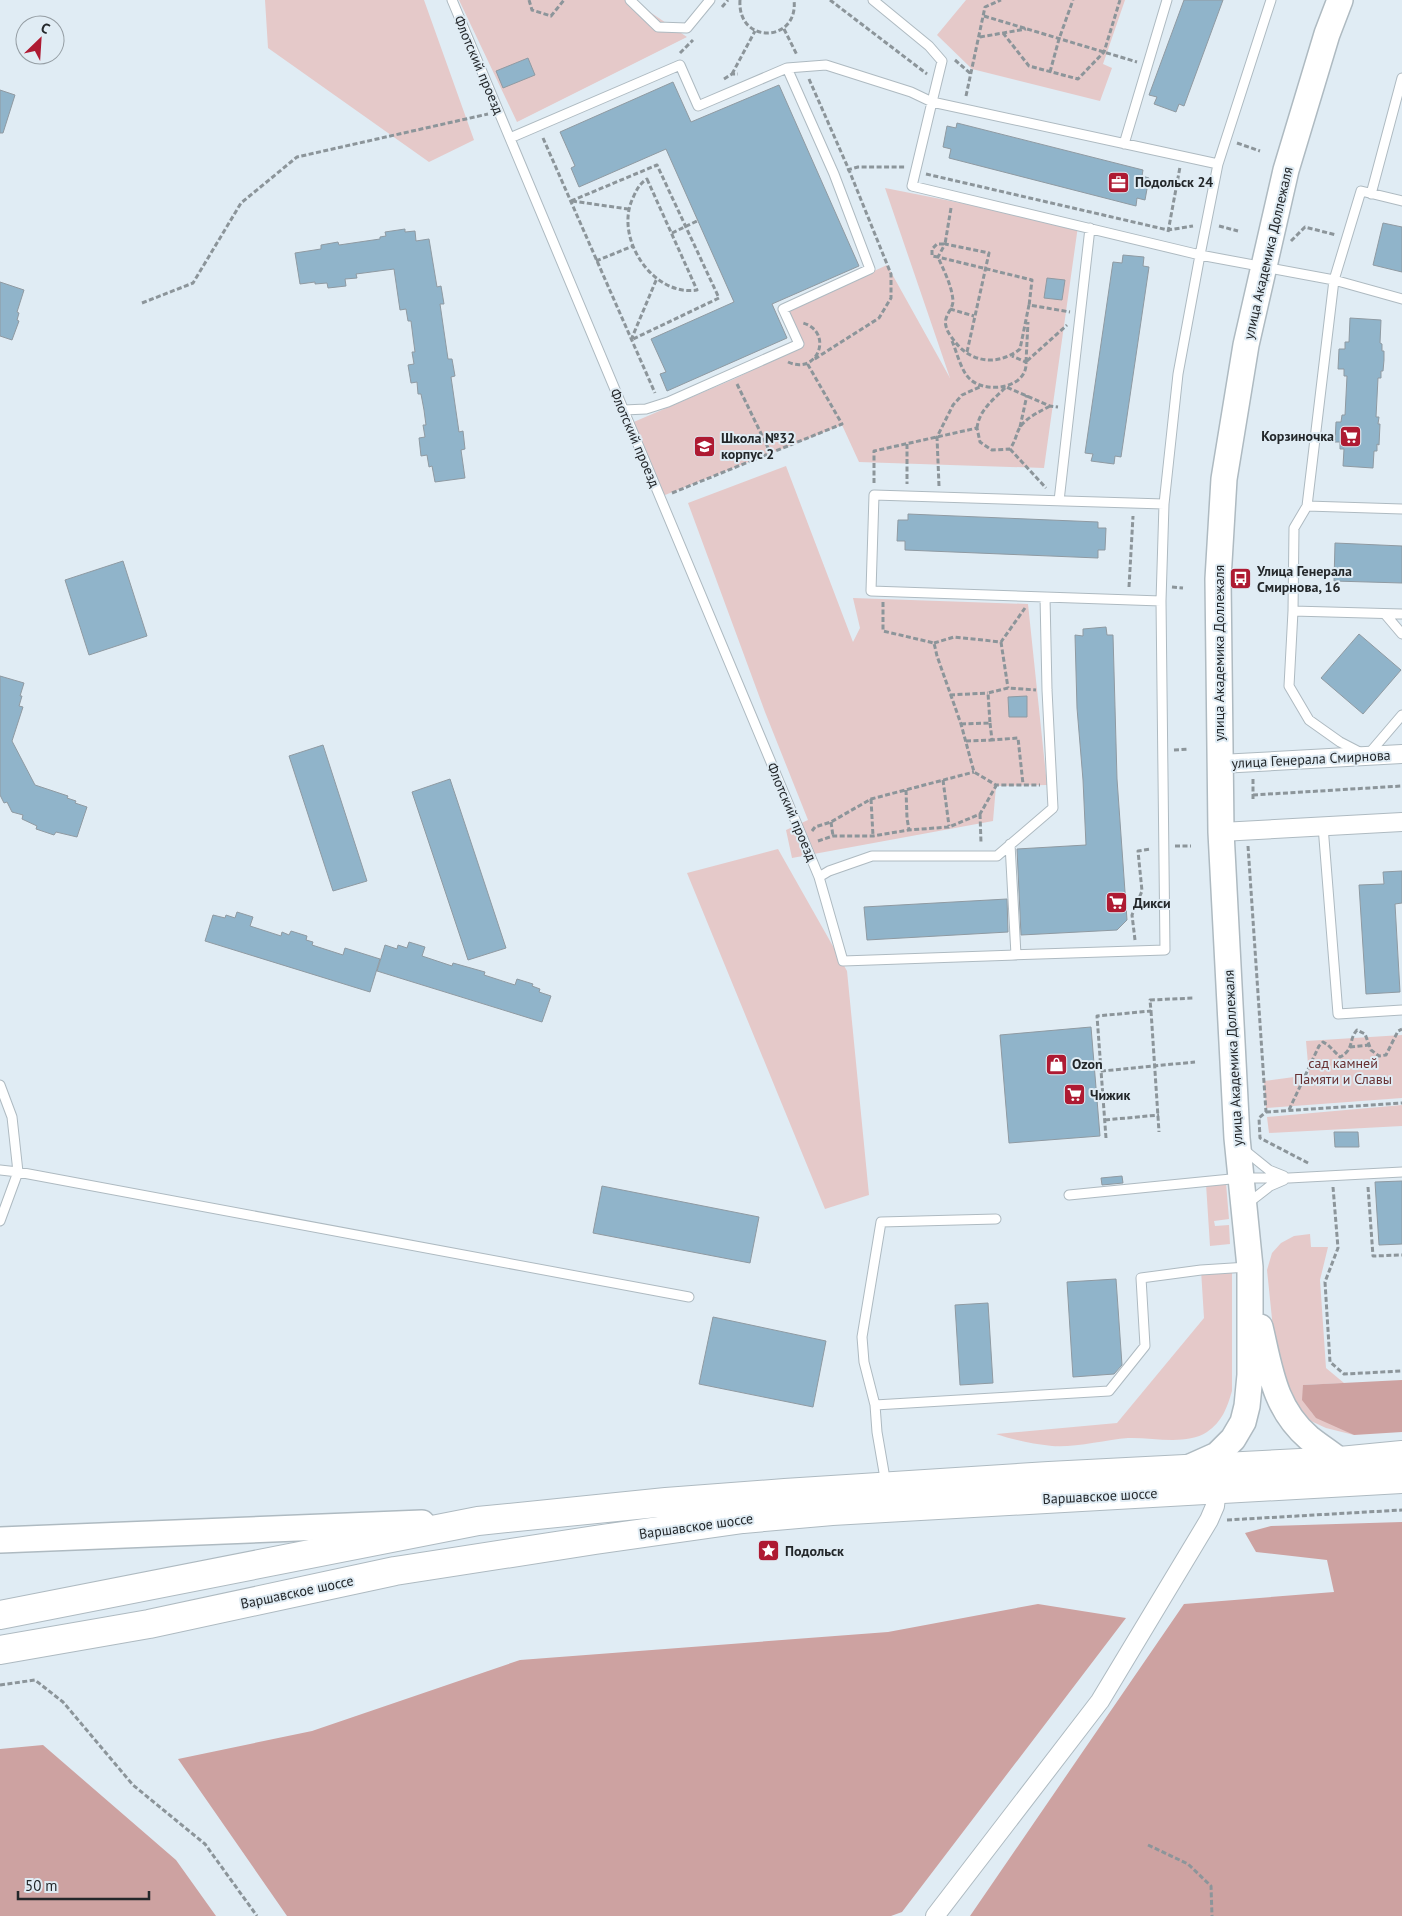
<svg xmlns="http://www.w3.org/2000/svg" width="1402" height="1916" viewBox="0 0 1402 1916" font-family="'PT Sans',sans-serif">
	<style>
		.green { fill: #e5c9c9 }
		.forest { fill: #cda2a1 }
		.building { fill: #90b4ca; stroke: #8f9aa2 }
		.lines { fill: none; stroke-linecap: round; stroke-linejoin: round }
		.service-casing { stroke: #aebac1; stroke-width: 11 }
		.minor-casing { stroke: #aebac1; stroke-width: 20 }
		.secondary-casing { stroke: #aebac1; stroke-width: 28 }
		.primary-casing { stroke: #aebac1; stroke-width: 30 }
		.path { stroke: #8c959a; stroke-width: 3; stroke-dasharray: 5 2.5; stroke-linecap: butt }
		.service { stroke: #fff; stroke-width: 9 }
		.minor { stroke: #fff; stroke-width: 18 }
		.secondary { stroke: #fff; stroke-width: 25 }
		.primary { stroke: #fff; stroke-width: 28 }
		.labels { text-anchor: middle; stroke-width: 4; stroke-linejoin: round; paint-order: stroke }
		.street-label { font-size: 14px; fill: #23272a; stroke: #e0ecf4 }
		.poi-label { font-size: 14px; font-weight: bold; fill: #23272a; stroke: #e0ecf4; text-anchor: start }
		.park-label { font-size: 14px; fill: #672f31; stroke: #e0ecf4 }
	</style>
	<rect width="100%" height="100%" fill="#e0ecf4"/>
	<!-- green -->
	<path class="green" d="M265,0H424L474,140L429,162L268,48Z
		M459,0H632L687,37L517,122Z
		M966,0H1125L1103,64L1112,68L1100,101L972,69L937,35Z
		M885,188L1078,226L1044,468L859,462L842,425L660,497L629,424L734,379L804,345L788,311L887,265L950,378Z
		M786,466L853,642L860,628L853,598L1028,604L1047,785L996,786L993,821L792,858L786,830L808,820L765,712L688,503Z
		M778,849L847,971L869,1195L825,1209L687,873Z
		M1402,1035V1098L1266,1108L1264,1081L1309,1075L1306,1041Z
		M1402,1105V1126L1269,1133L1267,1117Z
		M1226,1183L1229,1219L1214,1221L1215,1226L1229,1225L1230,1244L1210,1246L1206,1184Z
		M1310,1234L1311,1247H1328L1320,1280L1326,1368L1344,1383L1303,1385L1312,1413L1354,1435L1326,1428L1300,1416L1278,1377L1267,1270L1272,1253L1281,1243L1294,1236Z
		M1201,1270L1232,1273V1391C1227,1408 1222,1422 1207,1432C1185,1446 1153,1437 1128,1438C1105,1440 1073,1448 1052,1446C1032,1444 1014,1440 996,1434L1117,1423L1204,1318Z"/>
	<!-- forest -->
	<path class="forest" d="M1402,1380V1432L1354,1435L1316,1418L1302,1400L1303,1385Z
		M1402,1522V1916H970L1184,1604L1334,1592L1327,1560L1256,1552L1245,1533L1271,1526Z
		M1038,1604L1126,1618L902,1912L891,1916H287L178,1759L312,1731L520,1660L888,1632Z
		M43,1745L176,1860L216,1916H0V1749Z"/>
	<!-- building -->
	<path class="building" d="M1184,0H1223L1184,106L1179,104L1176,112L1154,104L1157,97L1149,95Z
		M528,58L535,75L503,88L496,71Z
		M673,82L691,122L779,85L859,266L772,304L787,338L667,391L660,374L666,372L651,339L734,302L666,149L579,187L571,168L575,166L560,132Z
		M0,90L15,95L3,133H0Z
		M957,123L1143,170L1142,176L1149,178L1145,200L1137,198L1136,206L949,158L951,149L943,147L947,126L956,128Z
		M1383,223L1402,227V272L1373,265Z
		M405,229V232L415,231L416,241L429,239L437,287L441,286L444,304H440L448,359H452L455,376L451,377L459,432L463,431L465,449L461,450L465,478L435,482L432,466L429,467L427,455L421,456L419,438L425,437L423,425H426L424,410L421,394H418L417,382L411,383L408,365L414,364L412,352H415L413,337L411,321H408L406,309L400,310L394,269L356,274L357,278L345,279L346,286L328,288L327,283L315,284V282L300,284L295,253L321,249V245L338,242L339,245L380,239V237L386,236L385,232Z
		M1123,255L1144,257L1143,266L1149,267L1121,457L1115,456L1114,464L1091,461L1093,454L1085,453L1113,262L1122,263Z
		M1047,278L1065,280L1062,300L1044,298Z
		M0,282L24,290L17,312L19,313L17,320L19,321L12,340L0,336Z
		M1350,318L1381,320L1380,343L1382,344V351H1384V360L1383,371H1381V378H1378L1376,417H1379L1378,424H1380L1379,445L1377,444V451H1374L1373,468L1343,466L1344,449H1340V442H1335L1336,422H1341L1342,415H1345L1347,376H1344V369H1338L1339,349H1345V342H1349Z
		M908,514L1098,522V528H1106L1105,550H1098V558L905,550V541H897L898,520H908Z
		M1335,543L1402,546V583L1334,581Z
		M123,561L147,636L89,655L65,580Z
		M1106,627L1107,635H1113L1117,779L1127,920L1117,930L1021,935L1017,849L1086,845L1083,780L1077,708L1075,635L1083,636V629Z
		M1359,634L1401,670L1363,714L1321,678Z
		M0,676L24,683L20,696H22L19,706L23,707L12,741L35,785L68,796L67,798L76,801L75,803L87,807L77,837L56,832L54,835L36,829L37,826L22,819L23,815L12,812L7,802L4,803L0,795Z
		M1027,696V717H1009L1008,697Z
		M323,745L367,881L333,891L289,756Z
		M450,779L506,948L468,960L412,792Z
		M1402,871V903L1395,904L1400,992L1366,994L1359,885L1384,884L1383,872Z
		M1007,899L1008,932L867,940L864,907Z
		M237,912L253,917L250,926L281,936L282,932L289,935L291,931L307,936L306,940L313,942L312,945L343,955L345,948L380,959L370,992L205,941L213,915L225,918L226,915L235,918Z
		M409,942L425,947L422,956L452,966L453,963L485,972L484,975L515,985L517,979L533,984L532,986L540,989L539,992L551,996L542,1022L377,971L385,945L397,949L398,945L407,948Z
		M1091,1027L1100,1136L1009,1143L1000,1035Z
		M1334,1132H1358L1359,1147H1335Z
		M1122,1176L1123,1183L1102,1185L1101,1178Z
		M1402,1181V1244L1379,1245L1375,1182Z
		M602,1186L759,1217L750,1263L593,1233Z
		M1116,1279L1122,1365L1114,1374L1073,1377L1067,1282Z
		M988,1303L993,1383L960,1385L955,1305Z
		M713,1317L826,1341L813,1407L699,1384Z"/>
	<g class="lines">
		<defs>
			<path id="service" d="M452,0L819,877L843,961L1016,955H1011
				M630,0L658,27L687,28L710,0
				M510,138L680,65L698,106L787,68
				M1124,144L1167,0
				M1218,164L932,102L912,186L1200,255L1218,164L1271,0
				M1371,194L1402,78
				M624,410L646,409L668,402L799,344L783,309L870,269L834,174L787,68L826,65L911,92L932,102L942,61L929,46L873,0
				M1059,501L1090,228
				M1164,504L874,495L871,591L1161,601L1164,504L1178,374L1200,255L1334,280L1402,299
				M1307,506L1334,280L1361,191L1402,201
				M1293,611L1294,528L1307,506L1402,509
				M1385,614L1402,634
				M1402,614L1293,611L1289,686L1309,720L1340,742L1367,756L1402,715
				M1323,826L1338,1014L1402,1010
				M1010,844L1016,955
				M819,877L829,871L872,856H997L1053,808L1047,690L1045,597
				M1012,955L1165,950L1161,601
				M0,1085L12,1117L18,1172L0,1221
				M1243,1149L1269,1170L1284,1176
				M0,1170L18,1172L689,1297
				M1069,1195L1241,1178H1289L1402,1172
				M1247,1204L1270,1186L1284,1180
				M875,1405L864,1362L862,1337L881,1222L996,1219
				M886,1484L877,1432L875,1405L1109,1391L1145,1346L1141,1278L1201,1270L1248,1267"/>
			<path id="minor" d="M1220,764L1402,754
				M1221,832L1402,822
				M935,1916L1100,1701L1209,1520L1215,1506L1217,1489"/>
			<path id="secondary" d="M1260,1327C1270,1369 1274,1408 1309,1438C1319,1446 1330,1453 1340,1461
				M1188,1468L1217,1455L1233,1439L1243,1422L1247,1406L1250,1375V1267L1237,1138L1221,832L1218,579L1224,479L1246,345L1286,170L1327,34L1340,0
				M0,1540L422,1523"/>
			<path id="primary" d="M0,1615L478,1521L666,1502L785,1493L1049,1476L1340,1461L1402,1455
				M0,1650L149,1624L395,1571L595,1540L743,1519L832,1511L1402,1479"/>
		</defs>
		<!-- service casing -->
		<use href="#service" class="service-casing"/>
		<!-- minor casing -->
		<use href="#minor" class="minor-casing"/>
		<!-- secondary casing -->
		<use href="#secondary" class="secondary-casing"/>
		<!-- primary casing -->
		<use href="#primary" class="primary-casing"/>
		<!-- path -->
		<path class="path" d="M529,0L532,10L551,16L564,0
			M740,0C737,45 799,43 794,0
			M830,0L927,74
			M722,7L728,0
			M984,16L1137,62
			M784,29L797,55
			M1003,33L1029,66L1078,79L1104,52L1120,0
			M980,37L1026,29
			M680,53L693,40
			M955,60L971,74
			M1050,72L1059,39L1073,0
			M732,74L755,31
			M724,79L732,74H738
			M809,79L849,170L891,274V298L879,318L813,360
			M966,96L985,7L1001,0
			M543,138L655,393
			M1237,143L1260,151
			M847,170L858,167H905
			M926,174L1168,230L1193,226
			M647,179L697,290C654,297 615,240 632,200C636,191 639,184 647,179Z
			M571,201L657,165L719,298L631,340
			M572,201L628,209
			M951,208L945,244H937L932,249V256L938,257C944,271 952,286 953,301C953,310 943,316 946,326C947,332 952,338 956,343C973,364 1000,365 1020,349L1029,305L1070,312
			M1219,226L1238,231
			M1168,232L1180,167
			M672,233L697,221
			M1291,241L1305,227L1336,235
			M596,261L633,246
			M142,303L193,283L241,203L297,157L488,114
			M950,309L974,316
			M631,340L657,278
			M952,341C957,352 961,372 971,380C987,394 1028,388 1026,362L1012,356
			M967,352L989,253L945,244L938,257L1032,280L1029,306
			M1027,361L1067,325
			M788,362C818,376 834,332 803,323
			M1026,362L1028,322
			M737,384L771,454
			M1020,427L1027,395
			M977,428C979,410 994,399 1006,387L1050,406L1058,407
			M907,444V484
			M1010,449L1046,488
			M874,483V451L977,428L980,442L992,450L1010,449C1016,440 1016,434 1020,427C1027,417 1041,411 1050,406
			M939,486L937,437L953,405L962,395L982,386
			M672,493L842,424L807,363
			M1129,587L1133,516
			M1172,587L1183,588
			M883,602V631L934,643L937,656L961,724L974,772L996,785H1040
			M1001,642L1008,688
			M934,643L954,637L1001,642L1025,608
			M950,695L988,693
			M990,723L992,740L1018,738L1023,784
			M961,724L990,723L988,693L1008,688L1036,690
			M966,741L992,740
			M1174,750L1189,749
			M1253,779V801
			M943,780L949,826
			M906,790L907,818L909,830
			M1253,795L1402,786
			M871,799L873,836
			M980,814L981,843
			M831,822L833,836
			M812,831L815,827L831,822L871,799L974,772
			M818,841L833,836H873L909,830L949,827L980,814L996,786
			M1175,846H1191
			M1248,846L1266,1112L1259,1118L1260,1138L1310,1164
			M1135,940L1132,915L1142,891L1138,851L1151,849
			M1151,1011L1159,1132
			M1350,1047L1369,1045
			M1094,1068L1102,1071L1195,1062
			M1289,1110L1319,1046L1323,1042L1328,1045L1340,1057C1355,1049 1348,1040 1357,1030L1365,1034L1371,1050L1379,1056L1386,1055L1398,1031L1402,1029
			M1266,1112L1402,1103
			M1105,1120L1159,1115
			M1106,1138L1097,1016L1151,1011L1150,1000L1194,998
			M1333,1187L1338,1248L1325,1282L1330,1362L1344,1374L1402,1371
			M1368,1187L1373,1256L1402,1255
			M1227,1520L1402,1510
			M0,1685L35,1680L63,1702L133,1785L205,1844L257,1916
			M1148,1845L1188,1864L1211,1886L1212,1916"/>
		<!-- service -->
		<use href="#service" class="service"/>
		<!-- minor -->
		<use href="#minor" class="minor"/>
		<!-- secondary -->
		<use href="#secondary" class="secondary"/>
		<!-- primary -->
		<use href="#primary" class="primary"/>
	</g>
	<!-- icons -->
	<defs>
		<symbol id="office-square" viewBox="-11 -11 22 22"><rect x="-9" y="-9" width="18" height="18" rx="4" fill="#ae1a32" stroke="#e0ecf4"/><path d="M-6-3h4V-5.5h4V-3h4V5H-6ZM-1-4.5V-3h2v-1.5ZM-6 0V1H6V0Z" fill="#fff"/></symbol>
		<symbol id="supermarket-square" viewBox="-11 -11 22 22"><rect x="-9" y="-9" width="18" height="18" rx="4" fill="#ae1a32" stroke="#e0ecf4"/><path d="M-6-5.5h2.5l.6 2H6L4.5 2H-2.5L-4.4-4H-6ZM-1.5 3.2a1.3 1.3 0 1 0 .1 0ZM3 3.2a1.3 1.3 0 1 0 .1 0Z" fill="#fff"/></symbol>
		<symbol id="school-square" viewBox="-11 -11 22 22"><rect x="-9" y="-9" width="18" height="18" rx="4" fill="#ae1a32" stroke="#e0ecf4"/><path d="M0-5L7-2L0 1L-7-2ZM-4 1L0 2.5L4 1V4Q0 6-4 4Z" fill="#fff"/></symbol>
		<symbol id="bus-square" viewBox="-11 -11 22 22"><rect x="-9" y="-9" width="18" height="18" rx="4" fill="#ae1a32" stroke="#e0ecf4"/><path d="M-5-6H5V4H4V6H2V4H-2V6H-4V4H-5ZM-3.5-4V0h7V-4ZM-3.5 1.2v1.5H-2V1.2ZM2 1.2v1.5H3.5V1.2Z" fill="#fff"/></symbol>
		<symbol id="shop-square" viewBox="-11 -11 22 22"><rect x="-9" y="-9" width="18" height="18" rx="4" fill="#ae1a32" stroke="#e0ecf4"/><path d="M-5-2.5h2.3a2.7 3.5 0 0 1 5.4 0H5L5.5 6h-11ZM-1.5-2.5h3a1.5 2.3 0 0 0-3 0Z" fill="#fff"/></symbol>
		<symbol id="sight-square" viewBox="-11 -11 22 22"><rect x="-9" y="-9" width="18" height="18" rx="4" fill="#ae1a32" stroke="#e0ecf4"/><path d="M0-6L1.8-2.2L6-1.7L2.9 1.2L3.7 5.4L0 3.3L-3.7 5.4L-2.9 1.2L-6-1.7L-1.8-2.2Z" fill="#fff"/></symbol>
	</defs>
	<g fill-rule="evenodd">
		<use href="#office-square" x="1106" y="170" width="25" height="25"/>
		<use href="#supermarket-square" x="1338" y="424" width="25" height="25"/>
		<use href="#school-square" x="692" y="434" width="25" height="25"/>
		<use href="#bus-square" x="1228" y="566" width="25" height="25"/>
		<use href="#supermarket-square" x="1104" y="890" width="25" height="25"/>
		<use href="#shop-square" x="1044" y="1052" width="25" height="25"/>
		<use href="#supermarket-square" x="1062" y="1082" width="25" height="25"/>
		<use href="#sight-square" x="756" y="1538" width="25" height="25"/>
	</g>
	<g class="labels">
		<!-- street labels -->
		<g class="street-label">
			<text transform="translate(479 65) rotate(67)" y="5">Флотский проезд</text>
			<text transform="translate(1268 253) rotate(-77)" y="5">улица Академика Доллежаля</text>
			<text transform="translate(635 438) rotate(67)" y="5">Флотский проезд</text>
			<text transform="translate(1219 653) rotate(-90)" y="5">улица Академика Доллежаля</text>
			<text transform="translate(1311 759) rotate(-3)" y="5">улица Генерала Смирнова</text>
			<text transform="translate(792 812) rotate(67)" y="5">Флотский проезд</text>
			<text transform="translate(1233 1058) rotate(-93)" y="5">улица Академика Доллежаля</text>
			<text transform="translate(1100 1496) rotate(-3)" y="5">Варшавское шоссе</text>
			<text transform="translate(696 1526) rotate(-8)" y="5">Варшавское шоссе</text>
			<text transform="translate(297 1592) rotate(-12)" y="5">Варшавское шоссе</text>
		</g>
		<!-- poi labels -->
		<g class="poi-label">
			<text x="1135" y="187">Подольск 24</text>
			<text x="1334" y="441" text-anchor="end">Корзиночка</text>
			<text x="721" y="443">Школа №32<tspan x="721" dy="16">корпус 2</tspan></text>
			<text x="1257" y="576">Улица Генерала<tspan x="1257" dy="16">Смирнова, 16</tspan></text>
			<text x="1133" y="908">Дикси</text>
			<text x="1072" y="1069">Ozon</text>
			<text x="1090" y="1100">Чижик</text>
			<text x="785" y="1556">Подольск</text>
		</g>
		<!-- park labels -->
		<g class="park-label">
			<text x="1343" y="1068">сад камней<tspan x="1343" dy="16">Памяти и Славы</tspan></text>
		</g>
	</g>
	<!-- north arrow -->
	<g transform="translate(40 40) rotate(25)"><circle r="24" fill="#e0ecf4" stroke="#949da3"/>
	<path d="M0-4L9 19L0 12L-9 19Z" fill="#ae1a32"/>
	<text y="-8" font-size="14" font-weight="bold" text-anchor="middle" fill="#23272a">С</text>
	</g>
	<!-- scale -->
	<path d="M18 1891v8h131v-8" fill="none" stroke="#23272a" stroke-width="2.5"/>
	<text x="25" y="1891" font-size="15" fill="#23272a" stroke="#e0ecf4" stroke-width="4" paint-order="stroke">50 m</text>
</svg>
